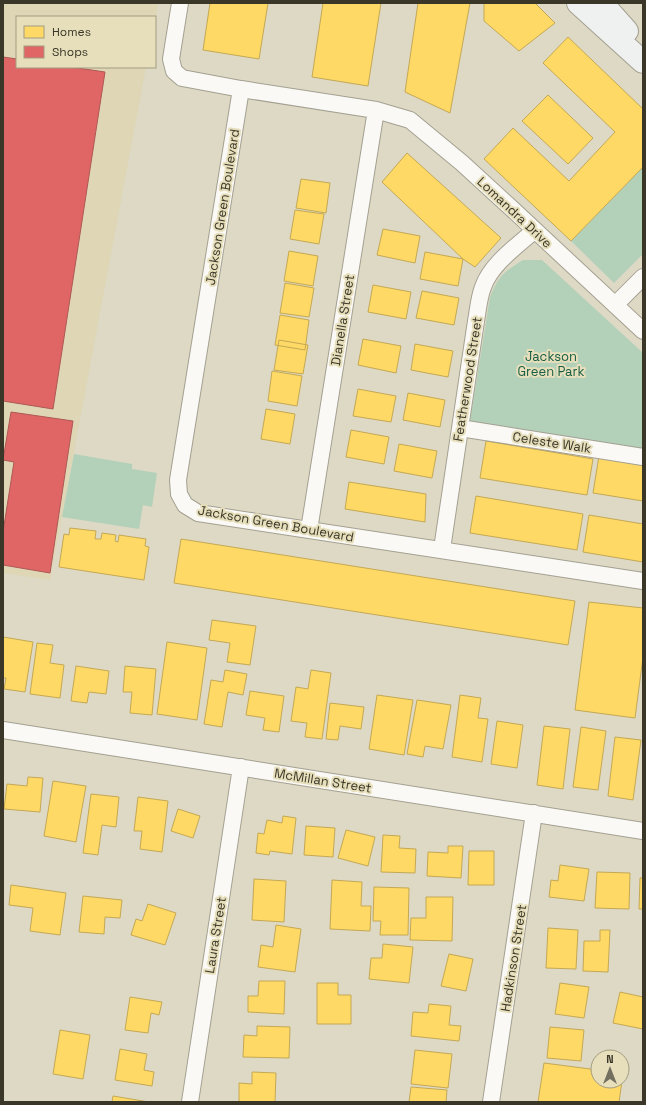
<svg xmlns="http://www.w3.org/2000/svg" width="646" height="1105" viewBox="0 0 646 1105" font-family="'Space Grotesk',sans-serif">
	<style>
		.built { fill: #ded6b5 }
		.green { fill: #b3d0b9 }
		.homes { fill: #ffd966; stroke: #c4a854 }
		.shops { fill: #e06666; stroke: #ae5854 }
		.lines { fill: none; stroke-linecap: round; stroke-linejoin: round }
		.street-casing { stroke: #a4a091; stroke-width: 18 }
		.secondary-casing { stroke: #a4a091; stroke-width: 24 }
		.street { stroke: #faf9f6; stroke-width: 16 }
		.secondary { stroke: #eef1ef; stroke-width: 22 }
		.labels { text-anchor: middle; stroke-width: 4; stroke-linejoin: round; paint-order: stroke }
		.street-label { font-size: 13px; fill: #3a3729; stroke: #e7dfbb }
		.park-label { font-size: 13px; fill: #155d44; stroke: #e7dfbb }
	</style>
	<rect width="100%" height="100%" fill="#ddd9c5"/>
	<!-- built -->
	<path class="built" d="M3,3H158L155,21V17H17V67H146L50,580L3,573Z"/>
	<!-- green -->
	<path class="green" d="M643,167V254L614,283L571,241Z
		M523,260H542L643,353V449L470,421L490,297C499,275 504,272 523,260Z
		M74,454L132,464V469L157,473L152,507L143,505L139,529L62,517Z"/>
	<!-- homes -->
	<path class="homes" d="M210,3H268L259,59L203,50Z
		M323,3H381L368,86L312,77Z
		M418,3H470L450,113L405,92Z
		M483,3H535L555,23L519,51L484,21V3Z
		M568,37L643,109V167L571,241L484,159L513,128L569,181L615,132L543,63Z
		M548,95L593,138L568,164L522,121Z
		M407,153L501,238L475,267L463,259L382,182Z
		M301,179L330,183L326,213L296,208Z
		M295,210L324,214L319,244L290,239Z
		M383,229L420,236L415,263L377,255Z
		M289,251L318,256L313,286L284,281Z
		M425,252L463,259L458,286L420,279Z
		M285,283L314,288L309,317L280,313Z
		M373,285L411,292L406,319L368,312Z
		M422,291L459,298L454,325L416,318Z
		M280,315L309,320L305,350L275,345Z
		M363,339L401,346L396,373L358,365Z
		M279,340L308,345L303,374L274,370Z
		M415,344L453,351L448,377L411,370Z
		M272,371L302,376L297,406L268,401Z
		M358,389L396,396L391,422L353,416Z
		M408,393L445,400L440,427L403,420Z
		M266,409L295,414L290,444L261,439Z
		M351,430L389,437L384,464L346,457Z
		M486,441L593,459L587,495L480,478Z
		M399,444L437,451L432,478L394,471Z
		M599,456L643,463V501L593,493Z
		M349,482L426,494L425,522L345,509Z
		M476,496L583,514L577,550L470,533Z
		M589,515L643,524V562L583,552Z
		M70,528L96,531L95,539H101L102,533L116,535L115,541L118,542L119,535L146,539L145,546L149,547L144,580L59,567L64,534L69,535Z
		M181,539L575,601L568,645L174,583Z
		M589,602L643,608V657L635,718L575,710Z
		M212,620L256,626L250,665L227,662L230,643L209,640Z
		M3,637L33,642L25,692L4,689L6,678H3Z
		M167,642L207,648L197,720L157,714Z
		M37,643L53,645L50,663L64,665L60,698L30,694Z
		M76,666L109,671L106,694L89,692L87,703L71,701Z
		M125,666L156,669L152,715L130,713L132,692H123Z
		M225,670L247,674L243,695L228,692L222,727L204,724L211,680L223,682Z
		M311,670L331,673L322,739L305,737L307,723L291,721L296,687L308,689Z
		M250,691L284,696L279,732L263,730L265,718L246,715Z
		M377,695L413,700L404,755L369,749Z
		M460,695L481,698L478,718L488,719L482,762L452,757Z
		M417,700L451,705L443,749L425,746L423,757L407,754Z
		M330,703L364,707L361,729L340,726L338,740L326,739Z
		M497,721L523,725L517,768L491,764Z
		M544,726L570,729L563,789L537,785Z
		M581,727L606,731L598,790L573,787Z
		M615,737L641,740L633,800L608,796Z
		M28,777L43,778L40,812L4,809L7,784L27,786Z
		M53,781L86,786L76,842L44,836Z
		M91,794L119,797L116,827L102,825L98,855L83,853Z
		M138,797L168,801L162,852L140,849L142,831H134Z
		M178,809L200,816L193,838L171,831Z
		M283,816L296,818L292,854L270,851L269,855L256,853L258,833L264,834L267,820L282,823Z
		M306,826L335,828L333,857L304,855Z
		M346,830L375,837L368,866L338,858Z
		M383,835L400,836L399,848L416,849L415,873L381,872Z
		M448,846H463L461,878L427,876L428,852L448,853Z
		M469,851H494V885H468Z
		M560,865L589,869L584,901L549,897L551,880L558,881Z
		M597,872L630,873L629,909L595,908Z
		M640,878H643V909H639Z
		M254,879L286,881L284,922L252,920Z
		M332,880L362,882L361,906H371L370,931L330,929Z
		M11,885L66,893L60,935L30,931L33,908L9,905Z
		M374,887L409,888L408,935H380L381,921H373Z
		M83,896L122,900L120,918L105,917L104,934L79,932Z
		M426,897H453L452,941L410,940L411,918H426Z
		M148,904L176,913L165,945L131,935L136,919L142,921Z
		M276,925L301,929L295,972L258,967L261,945L273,947Z
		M548,928L578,930L576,969L546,968Z
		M600,930H610L608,972L583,971L584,941H600Z
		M383,944L413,947L409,983L369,979L371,958H382Z
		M449,954L473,959L466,991L441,986Z
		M259,981H285L284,1014L248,1012V996H258Z
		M317,983H338V995H351V1024H317Z
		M560,983L589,987L584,1018L555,1014Z
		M620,992L643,997V1029L613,1023Z
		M130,997L162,1002L159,1015L151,1013L148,1033L125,1030Z
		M429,1004L451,1006L449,1025L461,1026L459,1041L411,1036L413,1012L428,1013Z
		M257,1026L290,1027L289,1058L243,1057L244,1035L257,1036Z
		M550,1027L584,1030L581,1061L547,1058Z
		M60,1030L90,1035L83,1079L53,1074Z
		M120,1049L147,1054L144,1070L154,1072L152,1086L115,1080Z
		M415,1050L452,1054L448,1088L411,1084Z
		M544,1063L598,1070V1081H622L619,1102H538Z
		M252,1072L276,1073L275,1102H239V1083L252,1084Z
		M411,1087L447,1090L446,1102H409Z
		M113,1096L149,1102H112Z"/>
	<!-- shops -->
	<path class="shops" d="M3,57L17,59V67H71L105,72L53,409L3,401Z
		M11,412L73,421L50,573L3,565V532L14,462L3,460Z"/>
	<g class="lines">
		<defs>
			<path id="street" d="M180,3L171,59L174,71L182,78L241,89L376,110L410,120L462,163L509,206L643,331
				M241,89L178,480L179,494L185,505L198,513L643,581
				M615,305L643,277
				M460,428L643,457
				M309,530L376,110
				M442,549L476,321C478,310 479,297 483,287C491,264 517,246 535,230
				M3,730L643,831
				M190,1102L241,767
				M491,1102L534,813"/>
			<path id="secondary" d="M578,3L643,62
				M602,3L627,31"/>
		</defs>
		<!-- street casing -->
		<use href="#street" class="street-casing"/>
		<!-- secondary casing -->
		<use href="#secondary" class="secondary-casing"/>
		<!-- street -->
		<use href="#street" class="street"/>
		<!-- secondary -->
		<use href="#secondary" class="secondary"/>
	</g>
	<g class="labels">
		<!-- street labels -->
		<g class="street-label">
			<text transform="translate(222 207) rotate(-81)" y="5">Jackson Green Boulevard</text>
			<text transform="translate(515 212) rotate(43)" y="5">Lomandra Drive</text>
			<text transform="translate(342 320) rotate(-81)" y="5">Dianella Street</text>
			<text transform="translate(467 379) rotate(-81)" y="5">Featherwood Street</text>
			<text transform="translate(552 442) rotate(9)" y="5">Celeste Walk</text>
			<text transform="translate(276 523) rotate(10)" y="5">Jackson Green Boulevard</text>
			<text transform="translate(323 780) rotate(9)" y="5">McMillan Street</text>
			<text transform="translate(215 935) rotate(-81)" y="5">Laura Street</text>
			<text transform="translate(513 958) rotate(-81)" y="5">Hadkinson Street</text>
		</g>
		<!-- park labels -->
		<g class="park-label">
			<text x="551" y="361">Jackson<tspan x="551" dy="15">Green Park</tspan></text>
		</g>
	</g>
	<!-- border -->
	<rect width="646" height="1105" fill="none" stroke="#3a3729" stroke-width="8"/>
	<!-- legend -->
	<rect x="16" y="16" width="140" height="52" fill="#e7dfbb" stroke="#a29c81"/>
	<rect x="24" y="26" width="20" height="12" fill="#ffd966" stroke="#a29c81"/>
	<text x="52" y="36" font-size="12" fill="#3a3729">Homes</text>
	<rect x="24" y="46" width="20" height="12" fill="#e06666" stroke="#a29c81"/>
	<text x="52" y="56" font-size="12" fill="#3a3729">Shops</text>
	<!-- north arrow -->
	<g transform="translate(610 1069)"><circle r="19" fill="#e7dfbb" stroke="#a29c81"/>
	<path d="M0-3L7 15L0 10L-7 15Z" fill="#737060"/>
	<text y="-6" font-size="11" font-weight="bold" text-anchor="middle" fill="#3a3729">N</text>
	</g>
</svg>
